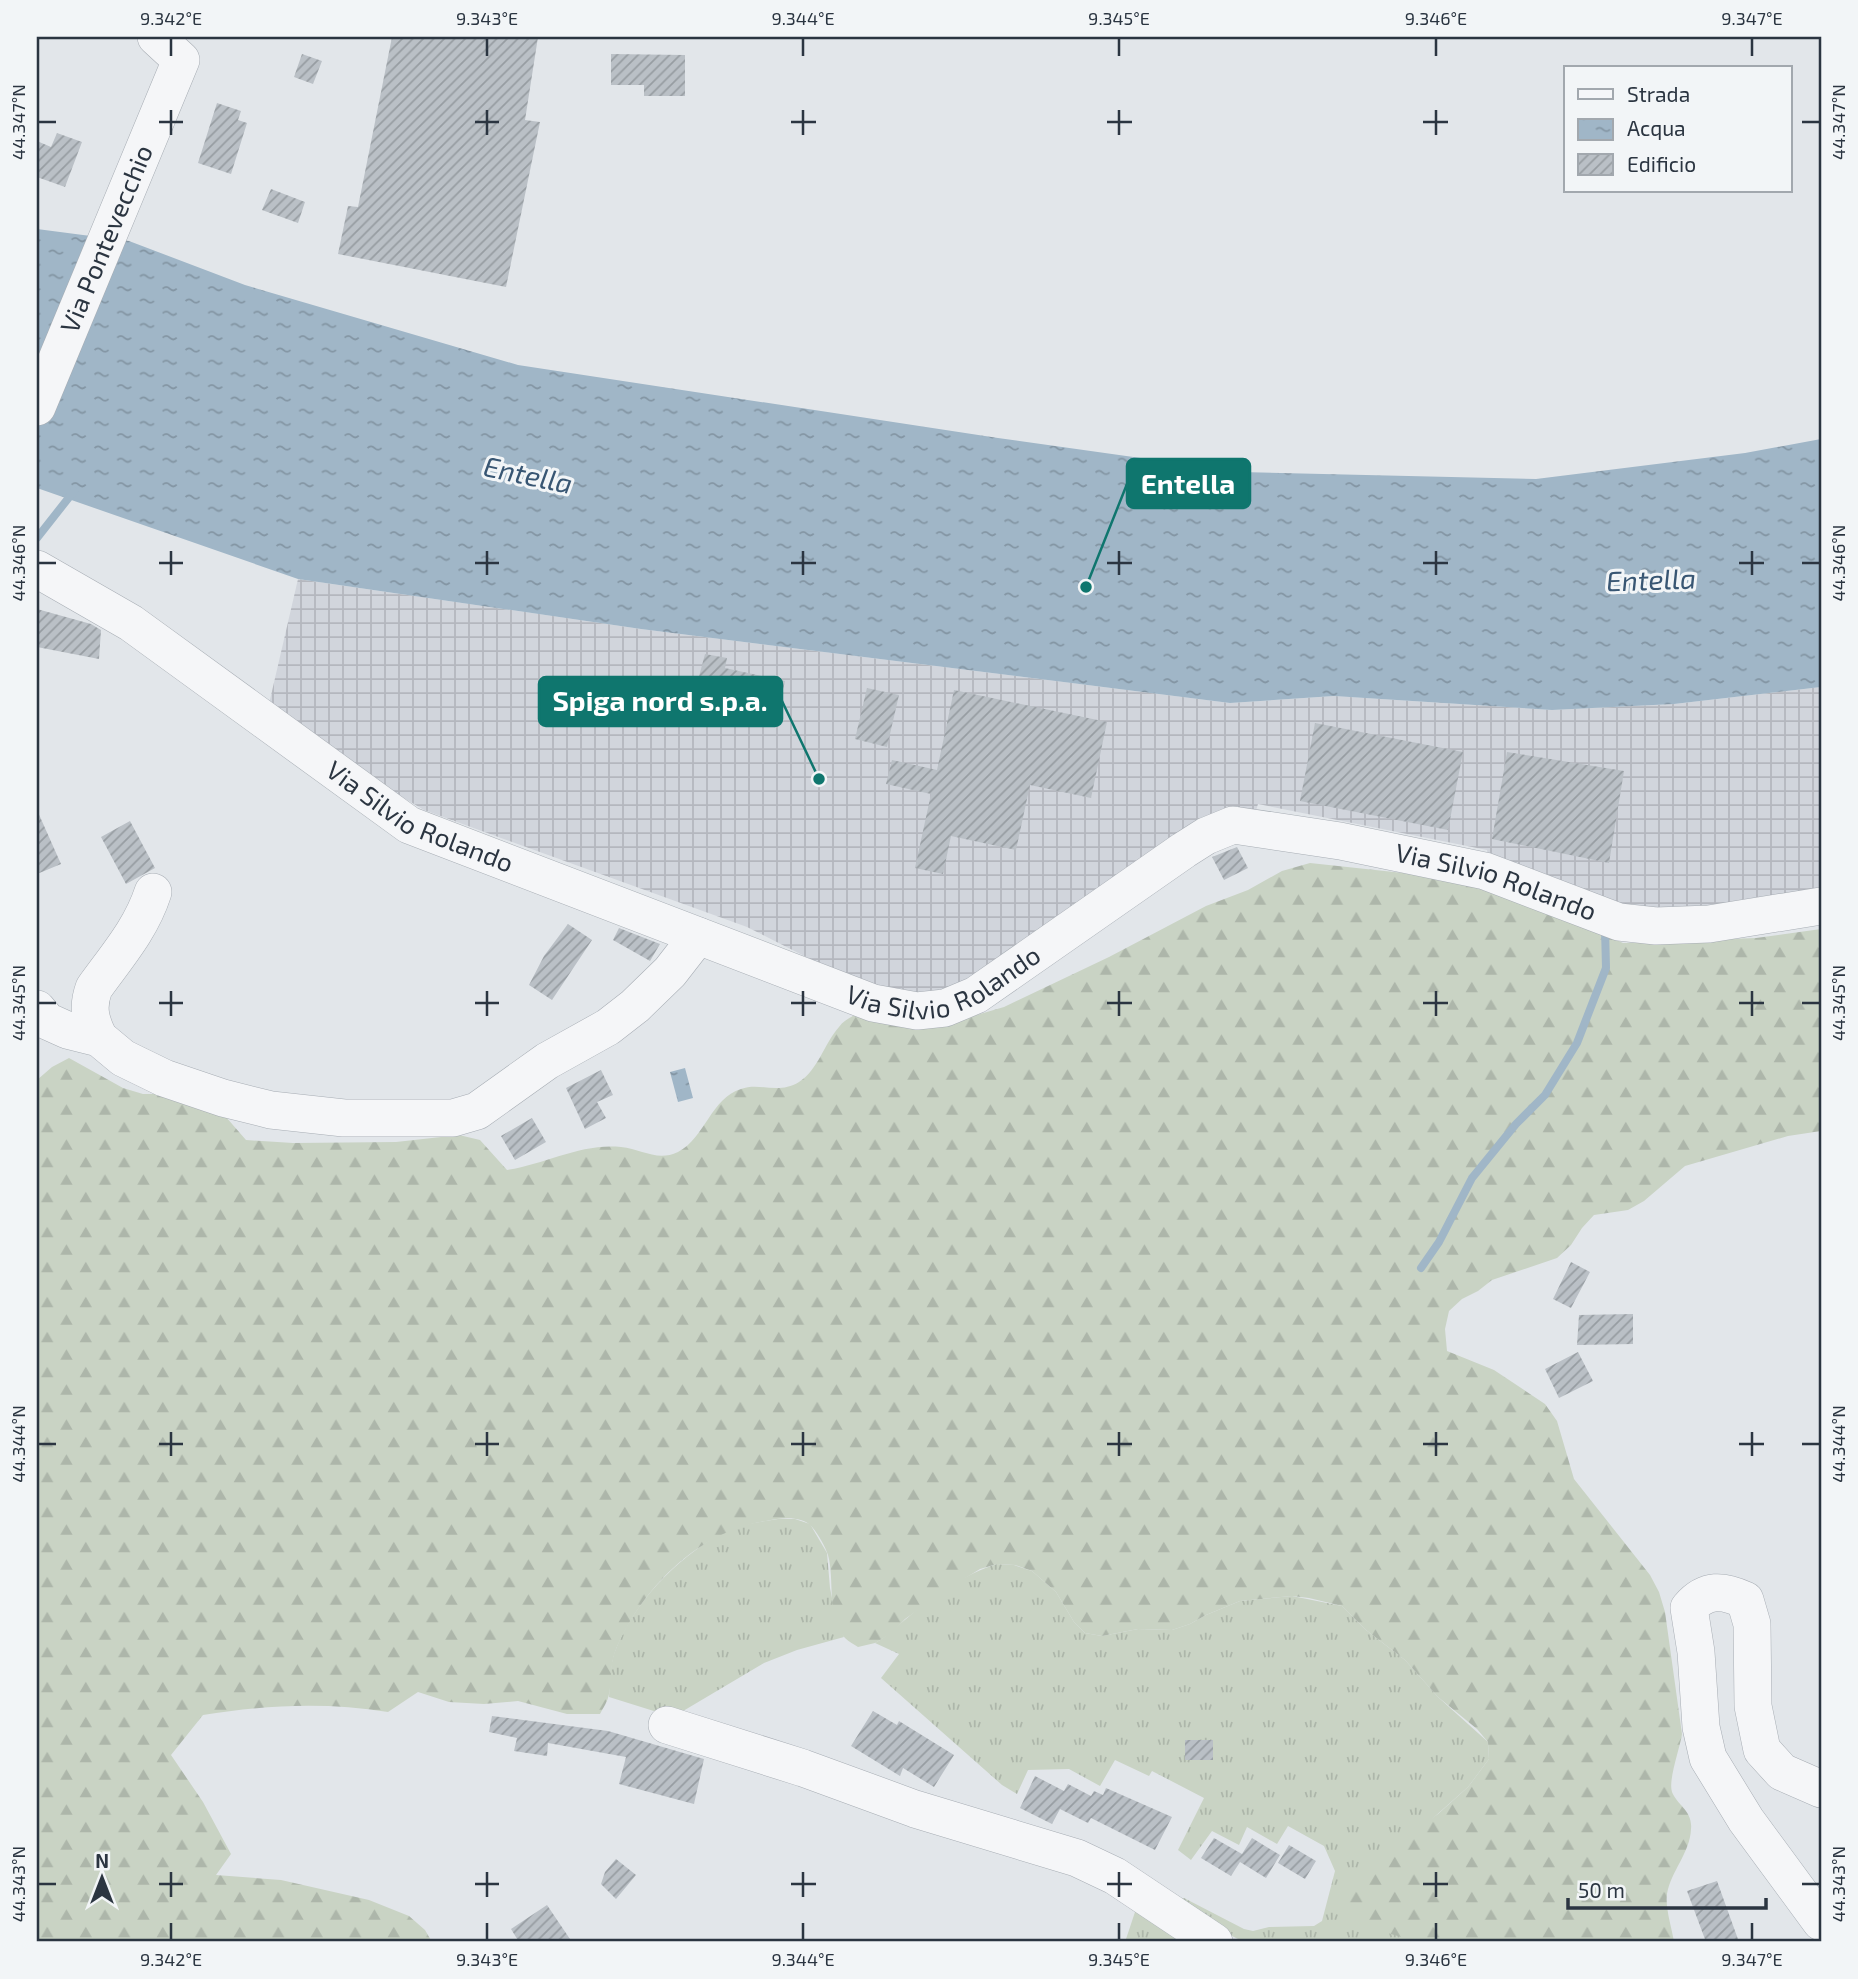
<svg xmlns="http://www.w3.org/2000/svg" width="1858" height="1979" viewBox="0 0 1858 1979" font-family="'Exo 2',sans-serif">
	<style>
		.industrial { fill: url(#industrial-grid) }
		.grass { fill: url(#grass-tufts) }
		.forest { fill: url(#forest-firs) }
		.water { fill: url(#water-ripples) }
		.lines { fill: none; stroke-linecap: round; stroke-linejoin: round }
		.stream { stroke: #a0b6c7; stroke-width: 8 }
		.building { fill: url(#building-hatch) }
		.minor-casing { stroke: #a7adb4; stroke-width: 38 }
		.minor { stroke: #f5f6f8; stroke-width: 37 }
		.ticks { fill: none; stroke: #2b3541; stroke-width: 2.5 }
		.labels { text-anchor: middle; stroke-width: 6; stroke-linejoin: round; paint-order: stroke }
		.street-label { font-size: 26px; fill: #2b3541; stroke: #f2f5f7 }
		.water-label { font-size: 28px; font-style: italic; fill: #385673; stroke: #f2f5f7 }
		.leader { fill: none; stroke: #0f766e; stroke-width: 2.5 }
		.callout-dot { fill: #0f766e; stroke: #f2f5f7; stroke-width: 2.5 }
		.callout { fill: #0f766e; stroke: #0f766e; stroke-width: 2.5 }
		.callout-label { font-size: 28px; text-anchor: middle; font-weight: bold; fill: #fff }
		.neatline { fill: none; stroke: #2b3541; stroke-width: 2.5 }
		.ticks-label { font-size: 18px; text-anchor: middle; fill: #2b3541 }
	</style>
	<defs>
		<pattern id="industrial-grid" width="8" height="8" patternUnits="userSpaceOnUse" patternTransform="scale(1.75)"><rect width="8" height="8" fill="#d1d5dc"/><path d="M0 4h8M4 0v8" fill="none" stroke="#b4b7be"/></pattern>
		<pattern id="grass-tufts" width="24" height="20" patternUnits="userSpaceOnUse" patternTransform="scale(1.75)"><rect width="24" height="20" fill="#c9d3c4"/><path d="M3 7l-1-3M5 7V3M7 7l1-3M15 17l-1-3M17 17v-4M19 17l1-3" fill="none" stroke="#adb6aa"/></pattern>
		<pattern id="forest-firs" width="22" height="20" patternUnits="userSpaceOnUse" patternTransform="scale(1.75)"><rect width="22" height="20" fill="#c9d3c4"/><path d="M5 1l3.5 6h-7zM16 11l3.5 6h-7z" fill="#adb6aa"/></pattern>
		<pattern id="water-ripples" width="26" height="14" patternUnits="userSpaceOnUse" patternTransform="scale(1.75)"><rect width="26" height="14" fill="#a0b6c7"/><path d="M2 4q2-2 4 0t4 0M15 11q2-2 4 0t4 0" fill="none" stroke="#8395a3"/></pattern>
		<pattern id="building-hatch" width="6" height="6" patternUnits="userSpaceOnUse" patternTransform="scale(1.75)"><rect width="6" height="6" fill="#bac0c6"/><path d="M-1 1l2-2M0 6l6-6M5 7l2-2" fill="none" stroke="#979da2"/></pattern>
	</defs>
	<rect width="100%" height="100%" fill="#e2e6ea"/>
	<!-- industrial -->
	<path class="industrial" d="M298,579L641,629L1230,703L1334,696L1552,710L1674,704L1821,687V888L1643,916L1489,863L1487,850L1258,804L1254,817L978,983L904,997L818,963L747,927L424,810L330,754L269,704Z"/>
	<!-- grass -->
	<path class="grass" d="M778,1519H795L810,1524L827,1553L830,1588L837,1623L844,1637L797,1650L764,1663L673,1717L609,1697C610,1683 610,1667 614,1654C632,1604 675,1560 720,1534C736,1525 760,1522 778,1519Z
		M997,1564L1014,1565L1032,1571L1056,1592L1074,1622L1085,1633L1102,1636L1138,1629L1172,1630L1190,1624L1206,1615L1240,1601L1292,1596L1342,1606L1366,1630L1405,1660L1438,1697L1488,1742L1489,1759L1468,1787L1423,1827L1397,1934L1418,1942H1244L1228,1934L1178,1898H1184L1244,1929L1253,1931L1269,1927L1314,1926L1322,1921L1335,1871L1324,1846L1288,1826L1277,1844L1247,1827L1239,1845L1212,1831L1191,1860L1178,1850L1204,1798L1152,1771L1149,1776L1115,1760L1100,1786L1069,1769L1028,1770L1017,1794L1002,1785L881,1678L899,1654L875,1643C888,1636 895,1628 906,1619C932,1596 965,1574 997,1564Z
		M1136,1909L1190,1942H1125Z"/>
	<!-- forest -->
	<path class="forest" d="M1310,863L1487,882L1623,943L1756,938L1821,929V1131L1788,1136L1685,1166L1644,1201L1628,1210L1594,1215L1582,1228L1571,1245L1557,1258L1492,1280L1478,1291L1462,1299L1449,1311L1445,1329L1447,1351L1494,1370L1545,1404L1557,1421L1574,1479L1650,1575L1659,1592L1665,1612L1682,1734C1680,1748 1668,1780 1672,1792C1677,1805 1693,1811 1691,1829C1690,1853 1671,1871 1667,1894C1665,1908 1672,1928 1674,1942H1418L1364,1926L1350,1919L1342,1905L1346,1887L1372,1861L1438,1814L1468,1787L1489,1759L1488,1742L1477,1729L1438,1697L1405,1660L1366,1630L1342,1606L1309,1598L1292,1596L1240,1601L1206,1615L1190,1624L1172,1630L1138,1629L1102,1636L1085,1633L1074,1622L1056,1592L1032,1571L1015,1565L997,1564L980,1569L949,1588L905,1619L892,1633L875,1643L858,1647C854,1644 849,1642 845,1638C826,1617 835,1580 828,1555C825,1546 818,1534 812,1527C802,1515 780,1518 766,1521C698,1531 640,1590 615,1652C610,1665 612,1681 609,1694C608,1701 603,1708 600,1714H567L518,1701L484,1704L449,1702L418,1692L388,1712C326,1702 264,1705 203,1715L171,1755L203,1802L231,1854L216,1875L281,1880L369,1900L409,1916L425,1930L432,1942H37V1080L52,1067L69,1058L123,1088L143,1094H182L219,1109L246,1140L293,1143L396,1142L459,1135L480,1140L507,1170C546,1164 581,1143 621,1147C642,1149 657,1162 678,1152C705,1138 711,1098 741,1089C760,1082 778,1095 799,1082C818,1070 824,1044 839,1027C843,1021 850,1018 856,1014L932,1028L1004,1007L1109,957L1206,906L1248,890L1282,871Z"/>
	<!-- water -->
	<path class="water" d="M37,229L129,241L245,285L518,365L998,438L1240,472L1536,479L1745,453L1821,439V687L1674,704L1552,710L1334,696L1230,703L641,629L298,579L37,488Z
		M685,1068L693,1098L678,1102L670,1072Z"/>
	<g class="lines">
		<!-- stream -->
		<path class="stream" d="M37,538L74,491
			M1421,1268L1439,1242L1472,1178L1516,1124L1545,1095L1577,1043L1606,968L1605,928"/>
	</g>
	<!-- building -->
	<path class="building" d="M392,37H538L525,120L540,122L506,287L338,254L348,206L358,207Z
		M302,54L322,61L313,84L294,77Z
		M611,54L685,55V96H644V85H611Z
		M217,103L241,111L238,120L247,123L231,174L198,163Z
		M57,133L82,142L65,187L37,177V141L51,147Z
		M271,189L305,202L298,223L262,210Z
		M37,609L91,624L101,630L99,659L37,647Z
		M705,654L727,658L725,668L785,681L780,703L697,684Z
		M867,688L899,695L887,747L855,739Z
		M954,690L1107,722L1091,798L1030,785L1016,850L951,836L943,874L915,868L931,794L886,784L892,760L937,770Z
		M1315,723L1463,752L1448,830L1300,801Z
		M1507,752L1624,771L1609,863L1492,839Z
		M37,810L61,864L37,874Z
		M130,821L155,868L126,884L101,837Z
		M1237,847L1248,868L1224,880L1212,857Z
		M568,924L592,940L552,1000L529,985L544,956Z
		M619,928L660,944L650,961L613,940Z
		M601,1070L613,1095L597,1102L606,1118L585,1129L566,1088Z
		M532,1118L546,1142L515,1160L501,1136Z
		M1571,1262L1590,1272L1571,1308L1553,1299Z
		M1633,1314V1344L1577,1345L1579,1315Z
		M1578,1352L1593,1381L1559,1398L1545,1369Z
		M873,1711L897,1725L899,1721L954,1755L934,1787L903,1768L900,1776L851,1746Z
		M492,1716L608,1731L704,1759L694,1804L619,1784L626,1757L548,1743L547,1756L514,1751L517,1738L489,1732Z
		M1185,1740H1213V1760H1185Z
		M1035,1776L1064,1791L1068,1784L1091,1796L1094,1791L1103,1795L1106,1788L1172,1817L1155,1850L1091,1818L1088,1823L1060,1809L1052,1824L1020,1808Z
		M1214,1838L1242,1854L1252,1838L1280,1855L1266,1878L1240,1862L1231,1876L1201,1858Z
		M1289,1845L1316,1861L1305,1879L1278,1863Z
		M616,1859L636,1875L616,1899L601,1884L605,1872Z
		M1717,1881L1739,1942H1706L1687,1891Z
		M547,1905L572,1942H519L511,1929Z"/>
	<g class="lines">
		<defs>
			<g id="minor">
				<path id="s1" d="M37,407L181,60L156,37"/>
				<path id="s2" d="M37,569L131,623L409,825L873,1003L917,1011L945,1008L976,995L1184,850L1206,836L1233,825L1340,841L1485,871L1619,922L1656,926L1709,924L1821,906"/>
				<path d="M37,1009L47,1021L67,1030L99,1038L123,1058L164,1078L223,1098L271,1110L344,1118H453L477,1111L547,1061L608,1027L635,1006L670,972L698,936"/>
				<path d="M99,1038C90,1020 87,1007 94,988C117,956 141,929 153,892"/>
				<path d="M667,1725L803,1768L915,1809L1077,1858L1115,1876L1214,1942"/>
				<path d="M1821,1789L1782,1772L1762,1750L1753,1706L1752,1624L1745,1600C1723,1590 1706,1588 1689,1608L1696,1652L1701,1727L1708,1758L1746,1820L1821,1922"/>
			</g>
		</defs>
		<!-- minor casing -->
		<use href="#minor" class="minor-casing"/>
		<!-- minor -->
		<use href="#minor" class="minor"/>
	</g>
	<!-- ticks -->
	<path class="ticks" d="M171,38V56M487,38V56M803,38V56M1119,38V56M1436,38V56M1752,38V56M171,110V135M487,110V135M803,110V135M1119,110V135M1436,110V135M38,122H56M159,122H183M475,122H499M791,122H816M1107,122H1132M1423,122H1448M1802,122H1820M171,551V575M487,551V575M803,551V575M1119,551V575M1436,551V575M1752,551V575M38,563H56M159,563H183M475,563H499M791,563H816M1107,563H1132M1423,563H1448M1739,563H1764M1802,563H1820M171,991V1016M487,991V1016M803,991V1016M1119,991V1016M1436,991V1016M1752,991V1016M38,1003H56M159,1003H183M475,1003H499M791,1003H816M1107,1003H1132M1423,1003H1448M1739,1003H1764M1802,1003H1820M171,1432V1456M487,1432V1456M803,1432V1456M1119,1432V1456M1436,1432V1456M1752,1432V1456M38,1444H56M159,1444H183M475,1444H499M791,1444H816M1107,1444H1132M1423,1444H1448M1739,1444H1764M1802,1444H1820M171,1872V1897M487,1872V1897M803,1872V1897M1119,1872V1897M1436,1872V1897M38,1884H56M159,1884H183M475,1884H499M791,1884H816M1107,1884H1132M1423,1884H1448M1802,1884H1820M171,1923V1940M487,1923V1940M803,1923V1940M1119,1923V1940M1436,1923V1940M1752,1923V1940"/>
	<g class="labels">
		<!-- street labels -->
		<g class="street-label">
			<text dy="9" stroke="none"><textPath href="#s1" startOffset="182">Via Pontevecchio</textPath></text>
			<text dy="9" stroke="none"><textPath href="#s2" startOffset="458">Via Silvio Rolando</textPath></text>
			<text dy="9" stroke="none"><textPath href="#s2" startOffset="1634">Via Silvio Rolando</textPath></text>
			<text dy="9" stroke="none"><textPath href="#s2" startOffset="1026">Via Silvio Rolando</textPath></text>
		</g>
		<!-- water labels -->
		<g class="water-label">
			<text transform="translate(528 475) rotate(12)" y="10">Entella</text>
			<text transform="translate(1651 580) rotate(-2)" y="10">Entella</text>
		</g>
	</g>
	<!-- callouts -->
	<path class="leader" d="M1086 587L1127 484M819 779L782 701"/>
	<g class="callout-dot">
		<circle cx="1086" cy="587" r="7"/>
		<circle cx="819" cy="779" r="7"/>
	</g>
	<g class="callout">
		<rect x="1127" y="459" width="123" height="49" rx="7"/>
		<rect x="539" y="677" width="243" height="49" rx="7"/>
	</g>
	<g class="callout-label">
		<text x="1188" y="494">Entella</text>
		<text x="660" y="711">Spiga nord s.p.a.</text>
	</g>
	<!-- border -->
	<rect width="1858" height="1979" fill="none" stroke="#f2f5f7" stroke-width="77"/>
	<!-- legend -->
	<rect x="1564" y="66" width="228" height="126" fill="#f2f5f7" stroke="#a2a8ae" stroke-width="2"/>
	<rect x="1578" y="89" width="35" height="10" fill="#f5f6f8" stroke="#a2a8ae" stroke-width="2"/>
	<text x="1627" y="102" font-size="21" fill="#2b3541">Strada</text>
	<rect x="1578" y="119" width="35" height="21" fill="url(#water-ripples)" stroke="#a2a8ae" stroke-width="2"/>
	<text x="1627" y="136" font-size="21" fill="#2b3541">Acqua</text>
	<rect x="1578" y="154" width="35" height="21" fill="url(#building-hatch)" stroke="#a2a8ae" stroke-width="2"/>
	<text x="1627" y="172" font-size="21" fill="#2b3541">Edificio</text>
	<!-- north arrow -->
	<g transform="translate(102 1878)" stroke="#f2f5f7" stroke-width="5" paint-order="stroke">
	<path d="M0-5L12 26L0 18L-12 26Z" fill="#2b3541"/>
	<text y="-10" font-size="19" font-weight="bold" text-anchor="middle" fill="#2b3541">N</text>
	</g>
	<!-- scale -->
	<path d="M1568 1898v10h198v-10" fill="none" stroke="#2b3541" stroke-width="3.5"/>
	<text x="1578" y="1898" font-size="21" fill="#2b3541" stroke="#f2f5f7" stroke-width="5" paint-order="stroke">50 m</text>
	<rect x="38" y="38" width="1782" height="1902" class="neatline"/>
	<g class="ticks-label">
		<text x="171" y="25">9.342°E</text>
		<text x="487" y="25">9.343°E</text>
		<text x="803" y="25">9.344°E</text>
		<text x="1119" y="25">9.345°E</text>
		<text x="1436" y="25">9.346°E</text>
		<text x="1752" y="25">9.347°E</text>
		<text transform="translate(19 122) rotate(-90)" y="6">44.347°N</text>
		<text transform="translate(1839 122) rotate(-90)" y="6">44.347°N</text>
		<text transform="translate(19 563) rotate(-90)" y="6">44.346°N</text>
		<text transform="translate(1839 563) rotate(-90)" y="6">44.346°N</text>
		<text transform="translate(19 1003) rotate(-90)" y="6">44.345°N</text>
		<text transform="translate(1839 1003) rotate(-90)" y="6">44.345°N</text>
		<text transform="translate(19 1444) rotate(-90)" y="6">44.344°N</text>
		<text transform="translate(1839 1444) rotate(-90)" y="6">44.344°N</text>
		<text transform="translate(19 1884) rotate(-90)" y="6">44.343°N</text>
		<text transform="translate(1839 1884) rotate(-90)" y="6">44.343°N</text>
		<text x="171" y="1966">9.342°E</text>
		<text x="487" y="1966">9.343°E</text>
		<text x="803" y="1966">9.344°E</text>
		<text x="1119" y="1966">9.345°E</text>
		<text x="1436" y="1966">9.346°E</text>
		<text x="1752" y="1966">9.347°E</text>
	</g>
</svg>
